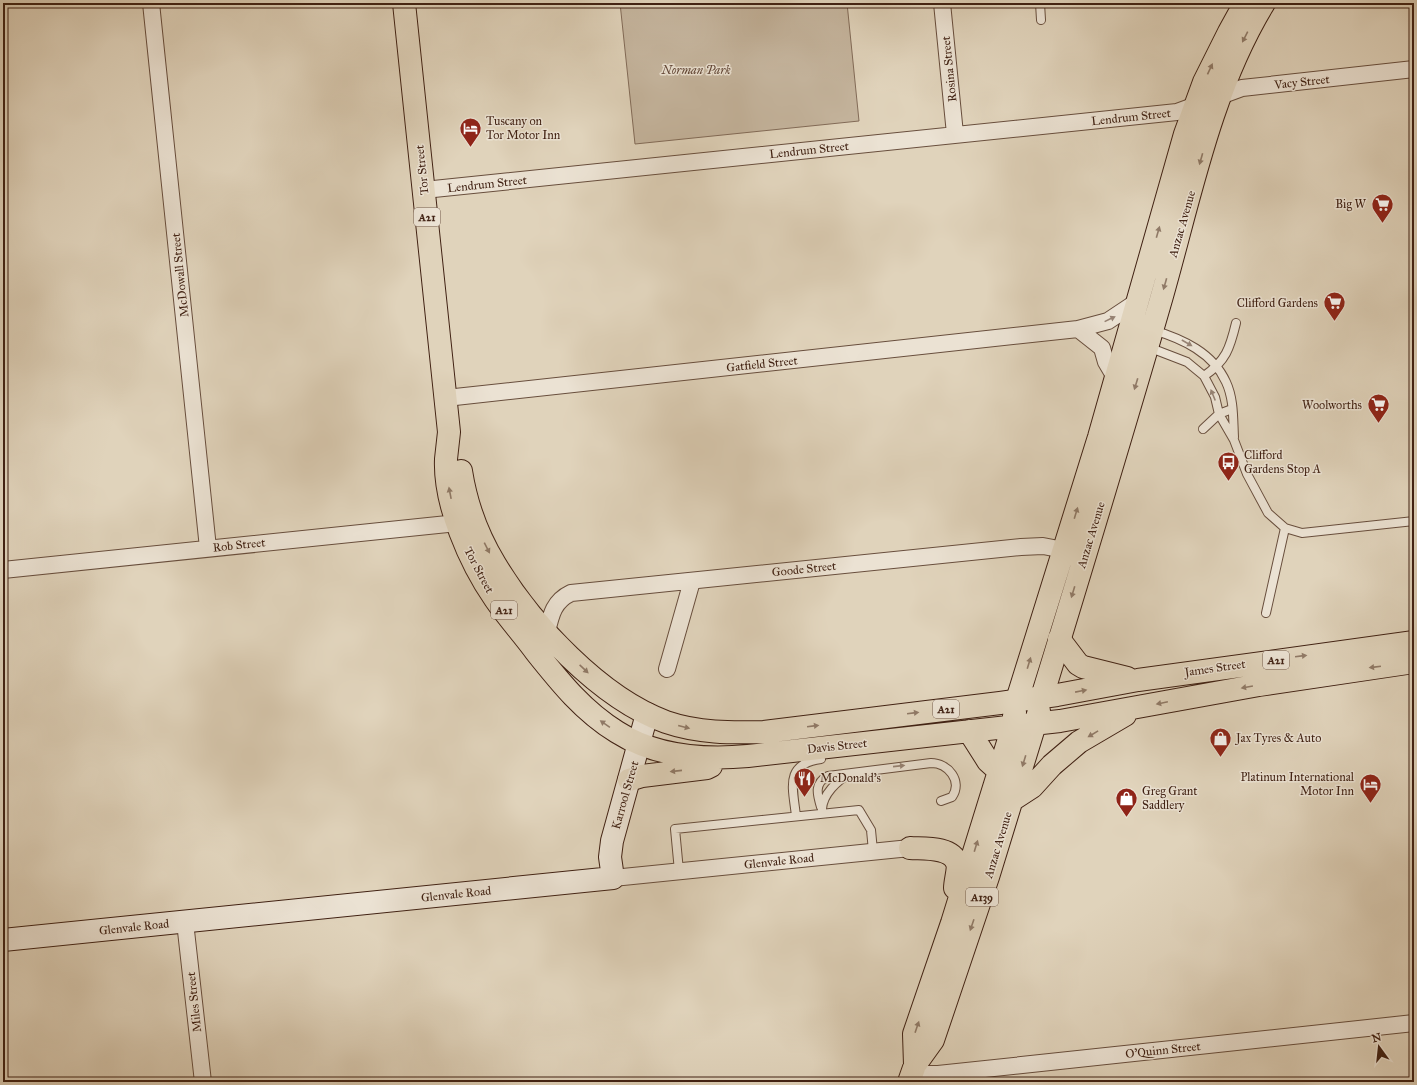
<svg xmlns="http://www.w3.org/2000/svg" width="1417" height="1085" viewBox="0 0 1417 1085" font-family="'IM FELL Great Primer',serif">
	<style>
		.green { fill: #c5b59e; stroke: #826b58 }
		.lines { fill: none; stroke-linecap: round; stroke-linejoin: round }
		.lane-casing { stroke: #684e3d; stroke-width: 10 }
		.street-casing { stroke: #684e3d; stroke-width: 18 }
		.secondary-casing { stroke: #402113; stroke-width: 24 }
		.primary-casing { stroke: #402113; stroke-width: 24 }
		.highway-casing { stroke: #402113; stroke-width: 24 }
		.lane { stroke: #ebe2d3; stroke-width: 8 }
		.street { stroke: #ebe2d3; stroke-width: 16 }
		.secondary { stroke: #ebe2d3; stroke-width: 22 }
		.primary { stroke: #e0d3bb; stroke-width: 22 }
		.highway { stroke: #e0d3bb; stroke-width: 22 }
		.oneway { fill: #907a67 }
		.oneway2 { fill: #968273 }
		.labels { text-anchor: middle; stroke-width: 3; stroke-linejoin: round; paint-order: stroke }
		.shield { fill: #ebe2d3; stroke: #735b4d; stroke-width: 1 }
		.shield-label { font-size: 11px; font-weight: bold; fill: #402113 }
		.street-label { font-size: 12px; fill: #402113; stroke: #ebe2d3 }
		.park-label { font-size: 12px; font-style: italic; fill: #614636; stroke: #ebe2d3 }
		.poi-label { font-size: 12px; fill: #402113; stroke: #ebe2d3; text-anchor: start }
	</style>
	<rect width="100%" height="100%" fill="#e0d3bb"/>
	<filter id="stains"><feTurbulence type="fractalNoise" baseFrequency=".005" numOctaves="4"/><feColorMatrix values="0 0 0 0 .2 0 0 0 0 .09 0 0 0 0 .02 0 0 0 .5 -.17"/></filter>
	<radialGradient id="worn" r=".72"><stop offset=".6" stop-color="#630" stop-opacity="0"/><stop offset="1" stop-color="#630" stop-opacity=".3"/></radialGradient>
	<!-- green -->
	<path class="green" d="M620,3H847L859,121L635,144Z"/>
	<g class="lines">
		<defs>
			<path id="lane" d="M1040,3L1041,20
				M1153,330C1183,339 1213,353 1226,382C1234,399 1233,419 1234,437
				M1148,347L1187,362L1204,376L1215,397L1219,414L1234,440L1247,474L1268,513L1285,528L1302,533L1414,521
				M1204,376C1226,361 1230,348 1236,323
				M1203,429L1219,414L1232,409
				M1266,613L1285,528
				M821,807C817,794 814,783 828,776L931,763C948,763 963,781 952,797L941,801
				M822,809C823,794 837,781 849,774
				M796,816C793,788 784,764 821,759
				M679,871L675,829L859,810L871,830L873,851"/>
			<path id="street" d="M151,3L208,548
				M942,3L955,134
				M424,190L1177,112L1242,88L1414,69
				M1078,329L1102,348L1106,362L1116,379
				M446,398L1078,329L1108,321L1138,301
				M3,570L467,522
				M547,632C551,614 554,601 571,593L1021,547L1043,546L1074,552
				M667,669L692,581
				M613,878L910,848
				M185,922L203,1082
				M912,1074H938L1414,1023"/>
			<path id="secondary" d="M3,940L613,878L610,857L612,841L647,714"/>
			<path id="primary" d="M1042,697C1082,566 1122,435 1160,303C1189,203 1209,93 1264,3
				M1017,700L1099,437L1185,134L1204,82L1229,32L1245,3"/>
			<path id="highway" d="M404,3L449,432C448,441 447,450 446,459C444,504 470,563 495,599C508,618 523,634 536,652C560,682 583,711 617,732C656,757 704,760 748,756L1060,721L1259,685L1414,662
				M461,471C466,503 478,536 495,564C531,624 600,698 666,722C698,733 731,733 764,732L1000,703L1057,695L1138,680L1414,642
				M1059,639L1078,664L1083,667L1127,678
				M969,731L988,761L999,771
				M629,780L642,776L707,768L711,766
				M1012,800L1032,787L1052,765L1079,742L1125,715
				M910,848C923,849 951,846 957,863C959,869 955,881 955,888
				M915,1065L914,1034L952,923L1009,739L1015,712
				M909,1082L915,1065L933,1040L988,877L1039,711"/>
		</defs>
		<!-- lane casing -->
		<use href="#lane" class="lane-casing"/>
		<!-- street casing -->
		<use href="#street" class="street-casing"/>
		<!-- secondary casing -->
		<use href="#secondary" class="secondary-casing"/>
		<!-- primary casing -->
		<use href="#primary" class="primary-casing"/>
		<!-- highway casing -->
		<use href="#highway" class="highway-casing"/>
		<!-- lane -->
		<use href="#lane" class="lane"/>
		<!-- street -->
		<use href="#street" class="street"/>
		<!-- secondary -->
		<use href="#secondary" class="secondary"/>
		<!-- primary -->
		<use href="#primary" class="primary"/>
		<!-- highway -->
		<use href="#highway" class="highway"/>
	</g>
	<!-- one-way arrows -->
	<defs><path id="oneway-solid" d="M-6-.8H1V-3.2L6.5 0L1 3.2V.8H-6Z"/></defs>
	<g class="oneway">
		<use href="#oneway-solid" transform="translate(1245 37) rotate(117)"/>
		<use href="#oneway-solid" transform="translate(1210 69) rotate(-65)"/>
		<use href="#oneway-solid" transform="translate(1201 159) rotate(106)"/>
		<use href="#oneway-solid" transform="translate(1158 232) rotate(-74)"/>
		<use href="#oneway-solid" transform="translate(1165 284) rotate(106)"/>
		<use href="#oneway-solid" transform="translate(1136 384) rotate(107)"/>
		<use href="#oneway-solid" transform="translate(450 493) rotate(-101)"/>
		<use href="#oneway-solid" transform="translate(1076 513) rotate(-73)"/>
		<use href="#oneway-solid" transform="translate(487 548) rotate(63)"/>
		<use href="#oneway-solid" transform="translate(1073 592) rotate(107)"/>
		<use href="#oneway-solid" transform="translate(1301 656) rotate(-7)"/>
		<use href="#oneway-solid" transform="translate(1029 663) rotate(-73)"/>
		<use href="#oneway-solid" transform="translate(1375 667) rotate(173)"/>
		<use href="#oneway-solid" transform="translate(584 669) rotate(43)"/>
		<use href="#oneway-solid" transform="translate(1247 687) rotate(170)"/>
		<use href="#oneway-solid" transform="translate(1081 691) rotate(-11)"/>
		<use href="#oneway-solid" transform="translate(1162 703) rotate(168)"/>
		<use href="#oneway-solid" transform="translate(913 713) rotate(-7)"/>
		<use href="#oneway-solid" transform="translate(605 724) rotate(-145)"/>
		<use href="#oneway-solid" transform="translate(813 726) rotate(-7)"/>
		<use href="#oneway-solid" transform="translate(684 727) rotate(14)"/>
		<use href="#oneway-solid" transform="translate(1093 734) rotate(149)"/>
		<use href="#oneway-solid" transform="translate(1024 761) rotate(107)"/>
		<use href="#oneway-solid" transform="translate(676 771) rotate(174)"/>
		<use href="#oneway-solid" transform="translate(976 846) rotate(-73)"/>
		<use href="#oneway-solid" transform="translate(972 925) rotate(109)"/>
		<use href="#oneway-solid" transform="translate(917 1027) rotate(-71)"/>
	</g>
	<g class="oneway2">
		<use href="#oneway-solid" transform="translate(1110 319) rotate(-26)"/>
		<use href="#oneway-solid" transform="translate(1187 343) rotate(30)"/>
		<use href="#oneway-solid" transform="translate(1213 395) rotate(-112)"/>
		<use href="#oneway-solid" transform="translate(899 766) rotate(-6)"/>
	</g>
	<!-- icons -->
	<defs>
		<symbol id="hotel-pin" viewBox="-11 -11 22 30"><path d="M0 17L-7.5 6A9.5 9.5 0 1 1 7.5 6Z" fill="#8f2418" stroke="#ebe2d3"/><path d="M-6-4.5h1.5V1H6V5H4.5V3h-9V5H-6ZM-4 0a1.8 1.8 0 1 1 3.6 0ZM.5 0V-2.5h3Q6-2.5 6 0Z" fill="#fff"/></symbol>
		<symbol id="supermarket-pin" viewBox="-11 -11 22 30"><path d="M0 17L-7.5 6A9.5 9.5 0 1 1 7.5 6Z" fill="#8f2418" stroke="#ebe2d3"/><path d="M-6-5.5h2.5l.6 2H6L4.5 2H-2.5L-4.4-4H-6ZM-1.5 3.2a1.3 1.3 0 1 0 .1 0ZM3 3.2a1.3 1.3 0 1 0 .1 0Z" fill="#fff"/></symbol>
		<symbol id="bus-pin" viewBox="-11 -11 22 30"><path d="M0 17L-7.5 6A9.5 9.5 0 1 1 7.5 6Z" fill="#8f2418" stroke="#ebe2d3"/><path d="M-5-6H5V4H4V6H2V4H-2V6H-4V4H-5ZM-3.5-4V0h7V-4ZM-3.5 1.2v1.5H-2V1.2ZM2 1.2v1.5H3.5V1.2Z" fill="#fff"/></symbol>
		<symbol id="shop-pin" viewBox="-11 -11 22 30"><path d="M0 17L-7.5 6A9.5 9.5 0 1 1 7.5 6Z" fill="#8f2418" stroke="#ebe2d3"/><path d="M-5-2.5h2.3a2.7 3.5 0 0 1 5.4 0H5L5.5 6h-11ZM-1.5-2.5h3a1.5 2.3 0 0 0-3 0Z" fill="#fff"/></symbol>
		<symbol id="restaurant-pin" viewBox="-11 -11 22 30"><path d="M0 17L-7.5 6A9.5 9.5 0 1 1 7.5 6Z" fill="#8f2418" stroke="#ebe2d3"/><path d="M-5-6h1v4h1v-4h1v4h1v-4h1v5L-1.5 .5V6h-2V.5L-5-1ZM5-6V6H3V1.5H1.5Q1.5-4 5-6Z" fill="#fff"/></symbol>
	</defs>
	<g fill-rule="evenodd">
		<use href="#hotel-pin" x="458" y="116" width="25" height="34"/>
		<use href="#supermarket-pin" x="1370" y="192" width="25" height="34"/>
		<use href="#supermarket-pin" x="1322" y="290" width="25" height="34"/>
		<use href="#supermarket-pin" x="1366" y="392" width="25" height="34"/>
		<use href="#bus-pin" x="1216" y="450" width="25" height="34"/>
		<use href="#shop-pin" x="1208" y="726" width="25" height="34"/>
		<use href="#restaurant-pin" x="792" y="766" width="25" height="34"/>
		<use href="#hotel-pin" x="1358" y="772" width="25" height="34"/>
		<use href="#shop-pin" x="1114" y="786" width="25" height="34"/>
	</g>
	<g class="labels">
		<!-- shield labels -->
		<g class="shield">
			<rect x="414" y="208" width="26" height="18" rx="3"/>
			<rect x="491" y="601" width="26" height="18" rx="3"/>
			<rect x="1263" y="651" width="26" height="18" rx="3"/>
			<rect x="933" y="700" width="26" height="18" rx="3"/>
			<rect x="966" y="888" width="32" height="18" rx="3"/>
		</g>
		<g class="shield-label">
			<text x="427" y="221">A21</text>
			<text x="504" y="614">A21</text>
			<text x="1276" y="664">A21</text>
			<text x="946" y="713">A21</text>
			<text x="982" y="901">A139</text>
		</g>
		<!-- street labels -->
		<g class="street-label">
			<text transform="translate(949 69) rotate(-96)" y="4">Rosina Street</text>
			<text transform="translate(1302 82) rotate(-6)" y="4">Vacy Street</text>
			<text transform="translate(1131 117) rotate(-6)" y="4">Lendrum Street</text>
			<text transform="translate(809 150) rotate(-6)" y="4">Lendrum Street</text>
			<text transform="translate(422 170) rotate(-96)" y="4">Tor Street</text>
			<text transform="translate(487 184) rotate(-6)" y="4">Lendrum Street</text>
			<text transform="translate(1182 224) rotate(-74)" y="4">Anzac Avenue</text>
			<text transform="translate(180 275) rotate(-96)" y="4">McDowall Street</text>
			<text transform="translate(762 364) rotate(-6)" y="4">Gatfield Street</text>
			<text transform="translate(1091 535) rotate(-73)" y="4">Anzac Avenue</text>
			<text transform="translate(239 545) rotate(-6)" y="4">Rob Street</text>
			<text transform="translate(804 569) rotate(-6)" y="4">Goode Street</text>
			<text transform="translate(479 570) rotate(62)" y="4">Tor Street</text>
			<text transform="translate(1215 668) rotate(-8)" y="4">James Street</text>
			<text transform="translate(837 746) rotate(-6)" y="4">Davis Street</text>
			<text transform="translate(625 795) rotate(-74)" y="4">Karrool Street</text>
			<text transform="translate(998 845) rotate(-73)" y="4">Anzac Avenue</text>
			<text transform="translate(779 861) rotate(-6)" y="4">Glenvale Road</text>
			<text transform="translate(456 894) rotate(-6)" y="4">Glenvale Road</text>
			<text transform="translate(134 927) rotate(-6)" y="4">Glenvale Road</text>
			<text transform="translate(194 1002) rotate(-96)" y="4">Miles Street</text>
			<text transform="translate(1163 1050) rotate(-6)" y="4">O'Quinn Street</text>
		</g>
		<!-- park labels -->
		<g class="park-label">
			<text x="696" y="74">Norman Park</text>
		</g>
		<!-- poi labels -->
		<g class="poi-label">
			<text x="486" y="125">Tuscany on<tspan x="486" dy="14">Tor Motor Inn</tspan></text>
			<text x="1366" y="208" text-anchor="end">Big W</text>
			<text x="1318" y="307" text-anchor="end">Clifford Gardens</text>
			<text x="1362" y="409" text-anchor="end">Woolworths</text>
			<text x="1244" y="459">Clifford<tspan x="1244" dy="14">Gardens Stop A</tspan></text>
			<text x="1236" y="742">Jax Tyres &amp; Auto</text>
			<text x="1354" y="781" text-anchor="end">Platinum International<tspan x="1354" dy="14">Motor Inn</tspan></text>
			<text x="820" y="782">McDonald's</text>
			<text x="1142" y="795">Greg Grant<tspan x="1142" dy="14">Saddlery</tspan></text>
		</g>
	</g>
	<!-- margin -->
	<rect width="1417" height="1085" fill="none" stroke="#e0d3bb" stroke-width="16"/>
	<rect x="4" y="4" width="1409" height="1077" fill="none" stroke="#402113" stroke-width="2"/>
	<rect x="8" y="8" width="1401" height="1069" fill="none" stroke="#402113"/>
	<!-- north arrow -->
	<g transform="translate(1379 1047) rotate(345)" stroke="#ebe2d3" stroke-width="3" paint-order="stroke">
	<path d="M0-3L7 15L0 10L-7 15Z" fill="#402113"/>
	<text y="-6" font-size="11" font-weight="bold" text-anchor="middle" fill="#402113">N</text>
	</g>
	<rect width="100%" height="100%" filter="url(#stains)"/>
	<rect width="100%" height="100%" fill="url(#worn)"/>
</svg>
